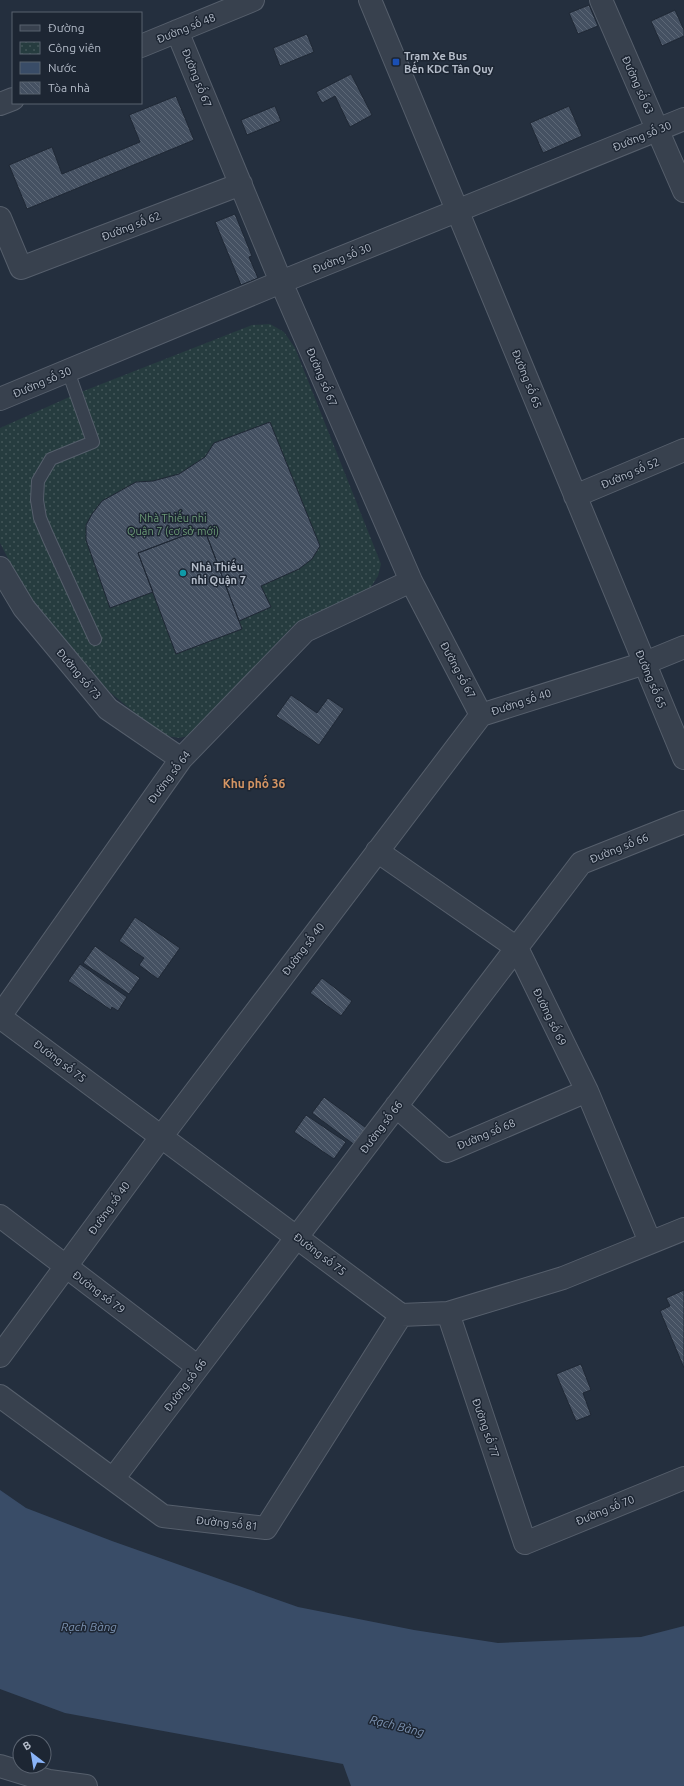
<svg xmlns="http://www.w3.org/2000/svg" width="684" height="1786" viewBox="0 0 684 1786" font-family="Ubuntu,sans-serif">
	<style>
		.park { fill: url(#park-dots) }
		.water { fill: #394c67 }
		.building { fill: url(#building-back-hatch); stroke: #1f2835 }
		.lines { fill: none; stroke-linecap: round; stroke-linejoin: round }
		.lane-casing { stroke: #565f6c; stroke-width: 14 }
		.street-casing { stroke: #565f6c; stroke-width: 24 }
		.lane { stroke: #38414e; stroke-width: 12 }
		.street { stroke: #38414e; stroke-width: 22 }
		.transit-dot { fill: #1a4fb4; stroke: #1d2633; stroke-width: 1.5 }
		.culture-dot { fill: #0f9aa8; stroke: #1d2633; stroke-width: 1.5 }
		.labels { text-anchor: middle; stroke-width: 3; stroke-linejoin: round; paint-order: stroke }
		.street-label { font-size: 11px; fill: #b4bcc9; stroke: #1d2633 }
		.poi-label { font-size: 11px; font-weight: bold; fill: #b4bcc9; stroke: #1d2633; text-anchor: start }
		.park-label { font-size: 11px; fill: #6b9a76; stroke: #1d2633 }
		.neighbourhood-label { font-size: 12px; font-weight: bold; fill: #d59563; stroke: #1d2633 }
		.water-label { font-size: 12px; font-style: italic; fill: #7c92b1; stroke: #1d2633 }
	</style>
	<defs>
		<pattern id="park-dots" width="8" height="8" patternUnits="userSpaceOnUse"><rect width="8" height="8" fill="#263c3f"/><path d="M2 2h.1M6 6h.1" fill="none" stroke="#435659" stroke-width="1.8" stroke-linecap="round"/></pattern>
		<pattern id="building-back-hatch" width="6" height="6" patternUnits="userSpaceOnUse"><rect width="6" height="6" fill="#455162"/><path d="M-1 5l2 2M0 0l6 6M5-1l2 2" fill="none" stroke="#5d6877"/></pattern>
	</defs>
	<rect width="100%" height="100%" fill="#242f3e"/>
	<!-- park -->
	<path class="park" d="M270,324L284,332L295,348L381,564L378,576L369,590L292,627L193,735L179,738L161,735L93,678L22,586L0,543V428L76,394L252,325Z"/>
	<!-- water -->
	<path class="water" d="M0,1490L26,1508L112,1541L298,1607L414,1630L498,1643L641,1637L684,1626V1786H351L343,1764L65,1713L0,1689Z"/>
	<!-- building -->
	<path class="building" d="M589,5L598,26L578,34L569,13Z
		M675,10L684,30V36L662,46L651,21Z
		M307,34L314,52L280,66L273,48Z
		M351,74L372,115L350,127L335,96L322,103L316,92Z
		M176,96L194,140L27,209L9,165L52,147L62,174L140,142L129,115Z
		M275,106L281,121L247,135L241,120Z
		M569,106L582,136L543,153L530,123Z
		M235,214L252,256L249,257L258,278L241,285L215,222Z
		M270,422L320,546L312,559L299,569L261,586L271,607L239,621L204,528L138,553L153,592L110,608L86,540V525L92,514L102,501L136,482L153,481L179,474L205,457L214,443Z
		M204,528L242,629L176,654L138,553Z
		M291,695L317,713L328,698L344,709L319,745L276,716Z
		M135,917L180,948L158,979L139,965L144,958L119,941Z
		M95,946L140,978L129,994L83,963Z
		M80,964L127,997L118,1011L112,1007L111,1010L68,981Z
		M322,978L352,1001L341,1016L310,993Z
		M324,1097L373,1133L360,1149L312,1113Z
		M306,1115L346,1142L334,1159L294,1132Z
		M684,1290V1368L660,1311L670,1306L666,1298Z
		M581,1364L591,1390L583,1393L591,1415L576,1421L556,1374Z"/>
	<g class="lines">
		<defs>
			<path id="lane" d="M68,371L93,442L51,459L38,481L37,500L40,518L49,539L95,639"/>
			<path id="street" d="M370,0L684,758
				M601,0L684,191
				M177,31L281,282L411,581L481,715
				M141,46L253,0
				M0,104L13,99
				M0,218L21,268L241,184
				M0,399L281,282L684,119
				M575,496L684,450
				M0,568L24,608L108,709L181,759
				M377,851L517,948L587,1091L650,1242
				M0,1016L181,759L305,631L411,581
				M0,1017L401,1315L448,1313L563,1278L684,1229
				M396,1106L447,1151L587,1091
				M0,1216L198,1367
				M448,1313L525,1543L684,1478
				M0,1356L161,1137L481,715L645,663L684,647
				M0,1396L163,1516L266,1528L401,1315
				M113,1479L581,863L684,822
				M0,1766L49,1781L86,1786"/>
		</defs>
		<!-- lane casing -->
		<use href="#lane" class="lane-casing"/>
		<!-- street casing -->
		<use href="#street" class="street-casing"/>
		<!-- lane -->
		<use href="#lane" class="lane"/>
		<!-- street -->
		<use href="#street" class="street"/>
	</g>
	<!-- markers -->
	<rect class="transit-dot" x="392" y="58" width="8" height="8" rx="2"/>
	<circle class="culture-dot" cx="183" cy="573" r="4"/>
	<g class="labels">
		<!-- street labels -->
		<g class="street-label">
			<text transform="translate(186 28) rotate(-22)" y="4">Đường số 48</text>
			<text transform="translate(197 78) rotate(68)" y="4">Đường số 67</text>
			<text transform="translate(638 85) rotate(66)" y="4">Đường số 63</text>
			<text transform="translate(642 136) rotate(-22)" y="4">Đường số 30</text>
			<text transform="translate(131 226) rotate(-21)" y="4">Đường số 62</text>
			<text transform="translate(342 258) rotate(-22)" y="4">Đường số 30</text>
			<text transform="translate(322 377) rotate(67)" y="4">Đường số 67</text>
			<text transform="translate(527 379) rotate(68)" y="4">Đường số 65</text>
			<text transform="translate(42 382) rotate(-23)" y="4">Đường số 30</text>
			<text transform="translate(630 473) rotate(-23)" y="4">Đường số 52</text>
			<text transform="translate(458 670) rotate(62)" y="4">Đường số 67</text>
			<text transform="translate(79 674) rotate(50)" y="4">Đường số 73</text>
			<text transform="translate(651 679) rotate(67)" y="4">Đường số 65</text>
			<text transform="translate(521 702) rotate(-18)" y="4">Đường số 40</text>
			<text transform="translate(169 777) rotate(-53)" y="4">Đường số 64</text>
			<text transform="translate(619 848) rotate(-22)" y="4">Đường số 66</text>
			<text transform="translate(303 949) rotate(-53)" y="4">Đường số 40</text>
			<text transform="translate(550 1017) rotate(64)" y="4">Đường số 69</text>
			<text transform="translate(60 1061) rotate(37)" y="4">Đường số 75</text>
			<text transform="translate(381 1127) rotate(-53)" y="4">Đường số 66</text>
			<text transform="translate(486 1134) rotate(-23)" y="4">Đường số 68</text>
			<text transform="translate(109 1208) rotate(-54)" y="4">Đường số 40</text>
			<text transform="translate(320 1254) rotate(37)" y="4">Đường số 75</text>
			<text transform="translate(99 1292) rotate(37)" y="4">Đường số 79</text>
			<text transform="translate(185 1385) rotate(-53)" y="4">Đường số 66</text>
			<text transform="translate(486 1428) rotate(71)" y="4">Đường số 77</text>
			<text transform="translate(605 1510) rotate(-22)" y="4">Đường số 70</text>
			<text transform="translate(227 1523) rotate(6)" y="4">Đường số 81</text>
		</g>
		<!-- poi labels -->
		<g class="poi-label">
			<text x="404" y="60">Trạm Xe Bus<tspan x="404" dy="13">Bến KDC Tân Quy</tspan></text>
			<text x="191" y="571">Nhà Thiếu<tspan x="191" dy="13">nhi Quận 7</tspan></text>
		</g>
		<!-- park labels -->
		<g class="park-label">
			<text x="173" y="522">Nhà Thiếu nhi<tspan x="173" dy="13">Quận 7 (cơ sở mới)</tspan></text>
		</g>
		<!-- neighbourhood labels -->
		<g class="neighbourhood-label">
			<text x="254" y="788">Khu phố 36</text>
		</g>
		<!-- water labels -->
		<g class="water-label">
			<text x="89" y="1631">Rạch Bàng</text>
			<text transform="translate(397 1726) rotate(14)" y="4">Rạch Bàng</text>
		</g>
	</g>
	<!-- legend -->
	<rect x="12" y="12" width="130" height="92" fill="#1d2633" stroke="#59626f"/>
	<rect x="20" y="25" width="20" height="6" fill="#38414e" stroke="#59626f"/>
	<text x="48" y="32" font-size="12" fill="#b4bcc9">Đường</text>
	<rect x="20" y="42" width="20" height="12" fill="url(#park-dots)" stroke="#59626f"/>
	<text x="48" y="52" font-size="12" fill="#b4bcc9">Công viên</text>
	<rect x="20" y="62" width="20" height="12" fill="#394c67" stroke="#59626f"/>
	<text x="48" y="72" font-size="12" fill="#b4bcc9">Nước</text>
	<rect x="20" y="82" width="20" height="12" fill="url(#building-back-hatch)" stroke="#59626f"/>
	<text x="48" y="92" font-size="12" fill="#b4bcc9">Tòa nhà</text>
	<!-- north arrow -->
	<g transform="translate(32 1754) rotate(329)"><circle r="19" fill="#1d2633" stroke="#59626f"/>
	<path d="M0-3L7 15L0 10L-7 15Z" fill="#8ab4f8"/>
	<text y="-6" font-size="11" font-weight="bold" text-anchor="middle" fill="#b4bcc9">B</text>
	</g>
</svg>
